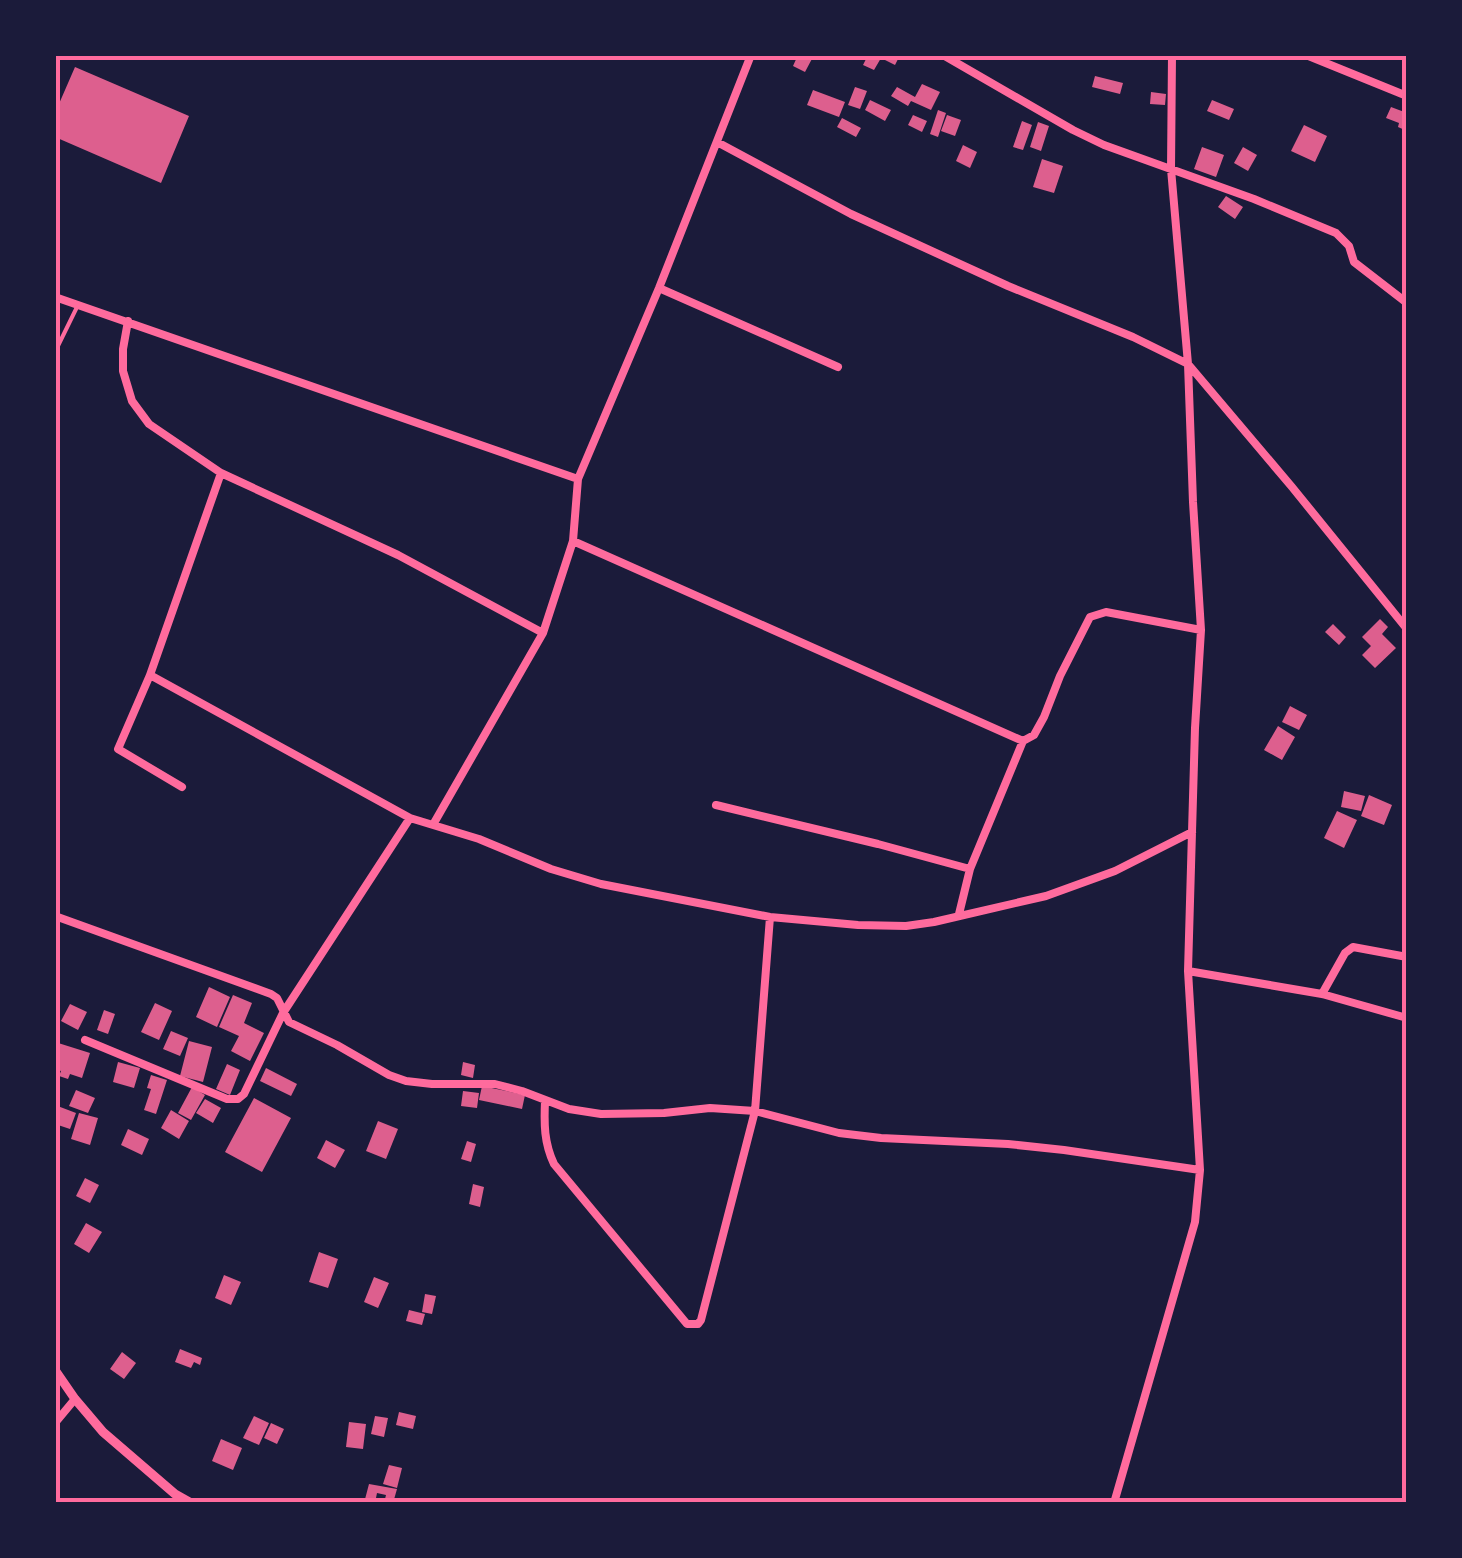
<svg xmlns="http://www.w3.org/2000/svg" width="1462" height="1558" viewBox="0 0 1462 1558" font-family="Karla,sans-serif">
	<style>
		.building { fill: #dd5f8e }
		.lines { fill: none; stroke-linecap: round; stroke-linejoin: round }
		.service { stroke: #ff6b9d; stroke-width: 4 }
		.minor { stroke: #ff6b9d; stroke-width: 8 }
		.tertiary { stroke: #ff6b9d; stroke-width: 9 }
		.neatline { fill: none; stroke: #ff6b9d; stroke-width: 4 }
	</style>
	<rect width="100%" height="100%" fill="#1b1b3a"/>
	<!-- building -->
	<path class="building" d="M798,55H814L805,72L793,66Z
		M868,55H900L895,65L881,58L874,70L863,65Z
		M75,67L189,116L161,183L55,137V113Z
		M1095,76L1123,83L1120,94L1092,87Z
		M922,84L940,92L931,110L911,101L908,106L891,96L897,87L915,97Z
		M855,87L867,91L860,109L848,105Z
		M813,90L845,102L839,117L807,105Z
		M1151,92L1166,94L1165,105L1150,104Z
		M870,100L891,110L885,121L865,110Z
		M1212,100L1234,109L1229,120L1207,111Z
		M1391,107L1407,113V131L1398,127L1399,123L1386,118Z
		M938,110L946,113L938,137L930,134Z
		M913,115L927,121L922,132L908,125Z
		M947,115L961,120L955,136L941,131Z
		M842,118L861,128L856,137L837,127Z
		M1022,121L1032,125L1023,150L1013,147Z
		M1038,122L1049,126L1041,151L1030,147Z
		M1304,125L1327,136L1315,162L1291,151Z
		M963,145L977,152L970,168L956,161Z
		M1202,147L1224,155L1216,177L1194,169Z
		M1243,147L1257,155L1248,171L1234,163Z
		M1042,159L1063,166L1054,193L1033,187Z
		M1226,196L1243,207L1235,219L1218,207Z
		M1380,619L1388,627L1382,634L1396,648L1375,668L1362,655L1371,646L1362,637Z
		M1333,624L1346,637L1339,645L1325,632Z
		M1290,706L1307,715L1299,730L1282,722Z
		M1278,726L1295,737L1282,760L1264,750Z
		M1344,791L1365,796L1361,811L1341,807Z
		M1369,795L1392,805L1384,825L1361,816Z
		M1337,811L1357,820L1344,848L1324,838Z
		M209,987L230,997L217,1027L196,1017Z
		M233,995L252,1003L244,1023L264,1033L250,1061L231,1051L239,1036L219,1027Z
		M155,1003L172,1011L159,1040L141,1032Z
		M70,1004L87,1012L78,1030L61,1021Z
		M104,1010L115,1014L108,1034L97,1030Z
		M171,1031L188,1038L180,1056L163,1049Z
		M189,1041L212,1047L203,1082L180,1076Z
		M55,1042L90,1053L82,1078L70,1074L68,1079L59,1076L61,1071L55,1069Z
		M118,1062L140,1068L134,1088L113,1082Z
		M463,1062L475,1065L473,1078L461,1075Z
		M227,1064L240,1070L230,1095L216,1089Z
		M266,1068L297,1084L291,1096L260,1081Z
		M151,1075L167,1080L156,1114L144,1110L151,1089L147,1088Z
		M482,1086L525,1095L522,1109L479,1100Z
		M192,1087L205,1095L191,1120L178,1113Z
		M76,1090L95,1098L88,1113L69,1106Z
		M463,1091L479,1093L477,1108L461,1106Z
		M254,1098L291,1118L262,1172L225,1152Z
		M205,1099L221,1108L213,1123L196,1113Z
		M55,1105L76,1113L70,1129L55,1124Z
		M171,1110L189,1121L179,1139L161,1128Z
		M79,1113L98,1118L90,1145L71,1139Z
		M378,1121L398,1129L386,1159L366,1151Z
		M128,1129L149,1139L142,1155L121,1145Z
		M326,1140L345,1150L335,1168L317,1158Z
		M467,1141L476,1144L471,1162L461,1159Z
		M85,1178L99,1185L90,1203L76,1196Z
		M473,1184L484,1187L480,1207L469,1204Z
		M86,1223L102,1232L89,1253L74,1244Z
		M319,1252L338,1259L328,1288L309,1282Z
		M224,1275L241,1282L231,1305L215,1298Z
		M374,1277L389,1283L378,1308L364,1302Z
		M425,1294L436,1296L432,1314L422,1312Z
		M409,1310L425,1314L422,1325L406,1321Z
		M180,1349L202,1358L200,1365L194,1362L191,1368L175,1362Z
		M122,1352L136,1363L124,1379L110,1369Z
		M399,1412L416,1416L413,1429L396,1425Z
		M254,1416L269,1423L259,1445L243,1438Z
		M375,1416L388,1418L384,1437L371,1434Z
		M349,1422L366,1424L363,1449L346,1447Z
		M271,1423L284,1429L277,1444L264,1438Z
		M221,1439L242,1448L233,1470L212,1461Z
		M389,1465L402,1468L397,1488L383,1484Z
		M369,1484L397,1489L393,1503H384L386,1495L377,1493L375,1503H364Z"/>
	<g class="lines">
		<!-- service -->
		<path class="service" d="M55,352L78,305"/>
		<!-- minor -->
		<path class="minor" d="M943,55L1073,130L1104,145L1254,199L1336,233L1349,246L1354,262L1407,303
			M1306,55L1407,96
			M717,142L851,214L1008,286L1133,337L1188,364L1292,487L1407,629
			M659,288L838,367
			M55,297L578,479
			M128,321L123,349V371L132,401L149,424L221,473L398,555L543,633
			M573,541L1023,741
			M150,675L410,818L479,839L551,869L601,884L770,917L858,925L906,926L934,922L1046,896L1115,871L1192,832
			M182,787L118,749L150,675L221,473
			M716,805L878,844L970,869
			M434,823L543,633L573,541L578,479L659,288L751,55
			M959,914L970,869L1023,741L1034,735L1044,717L1060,676L1090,617L1106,612L1201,630
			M55,916L271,994L277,998L289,1022L337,1045L389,1075L406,1081L432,1084H495L522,1091L569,1109L601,1114L664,1113L710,1108L755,1111L839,1133L881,1138L1008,1144L1064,1150L1200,1170
			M1188,971L1322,994L1407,1018
			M1322,994L1345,953L1353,947L1407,957
			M85,1040L227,1099H238L244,1094L283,1013L410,818
			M545,1101C544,1124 544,1143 554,1164L687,1324H698L701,1320L755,1111L770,917
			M55,1423L75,1399
			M1114,1503L1195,1222L1200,1170L1188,971L1195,728L1201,630L1193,502L1188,364L1171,169L1172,55"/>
		<!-- tertiary -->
		<path class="tertiary" d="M55,1370L75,1399L103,1432L175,1494L191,1503"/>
	</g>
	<!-- border -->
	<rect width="1462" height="1558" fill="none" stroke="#1b1b3a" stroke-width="115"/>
	<rect x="58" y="58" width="1346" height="1442" class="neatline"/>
</svg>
